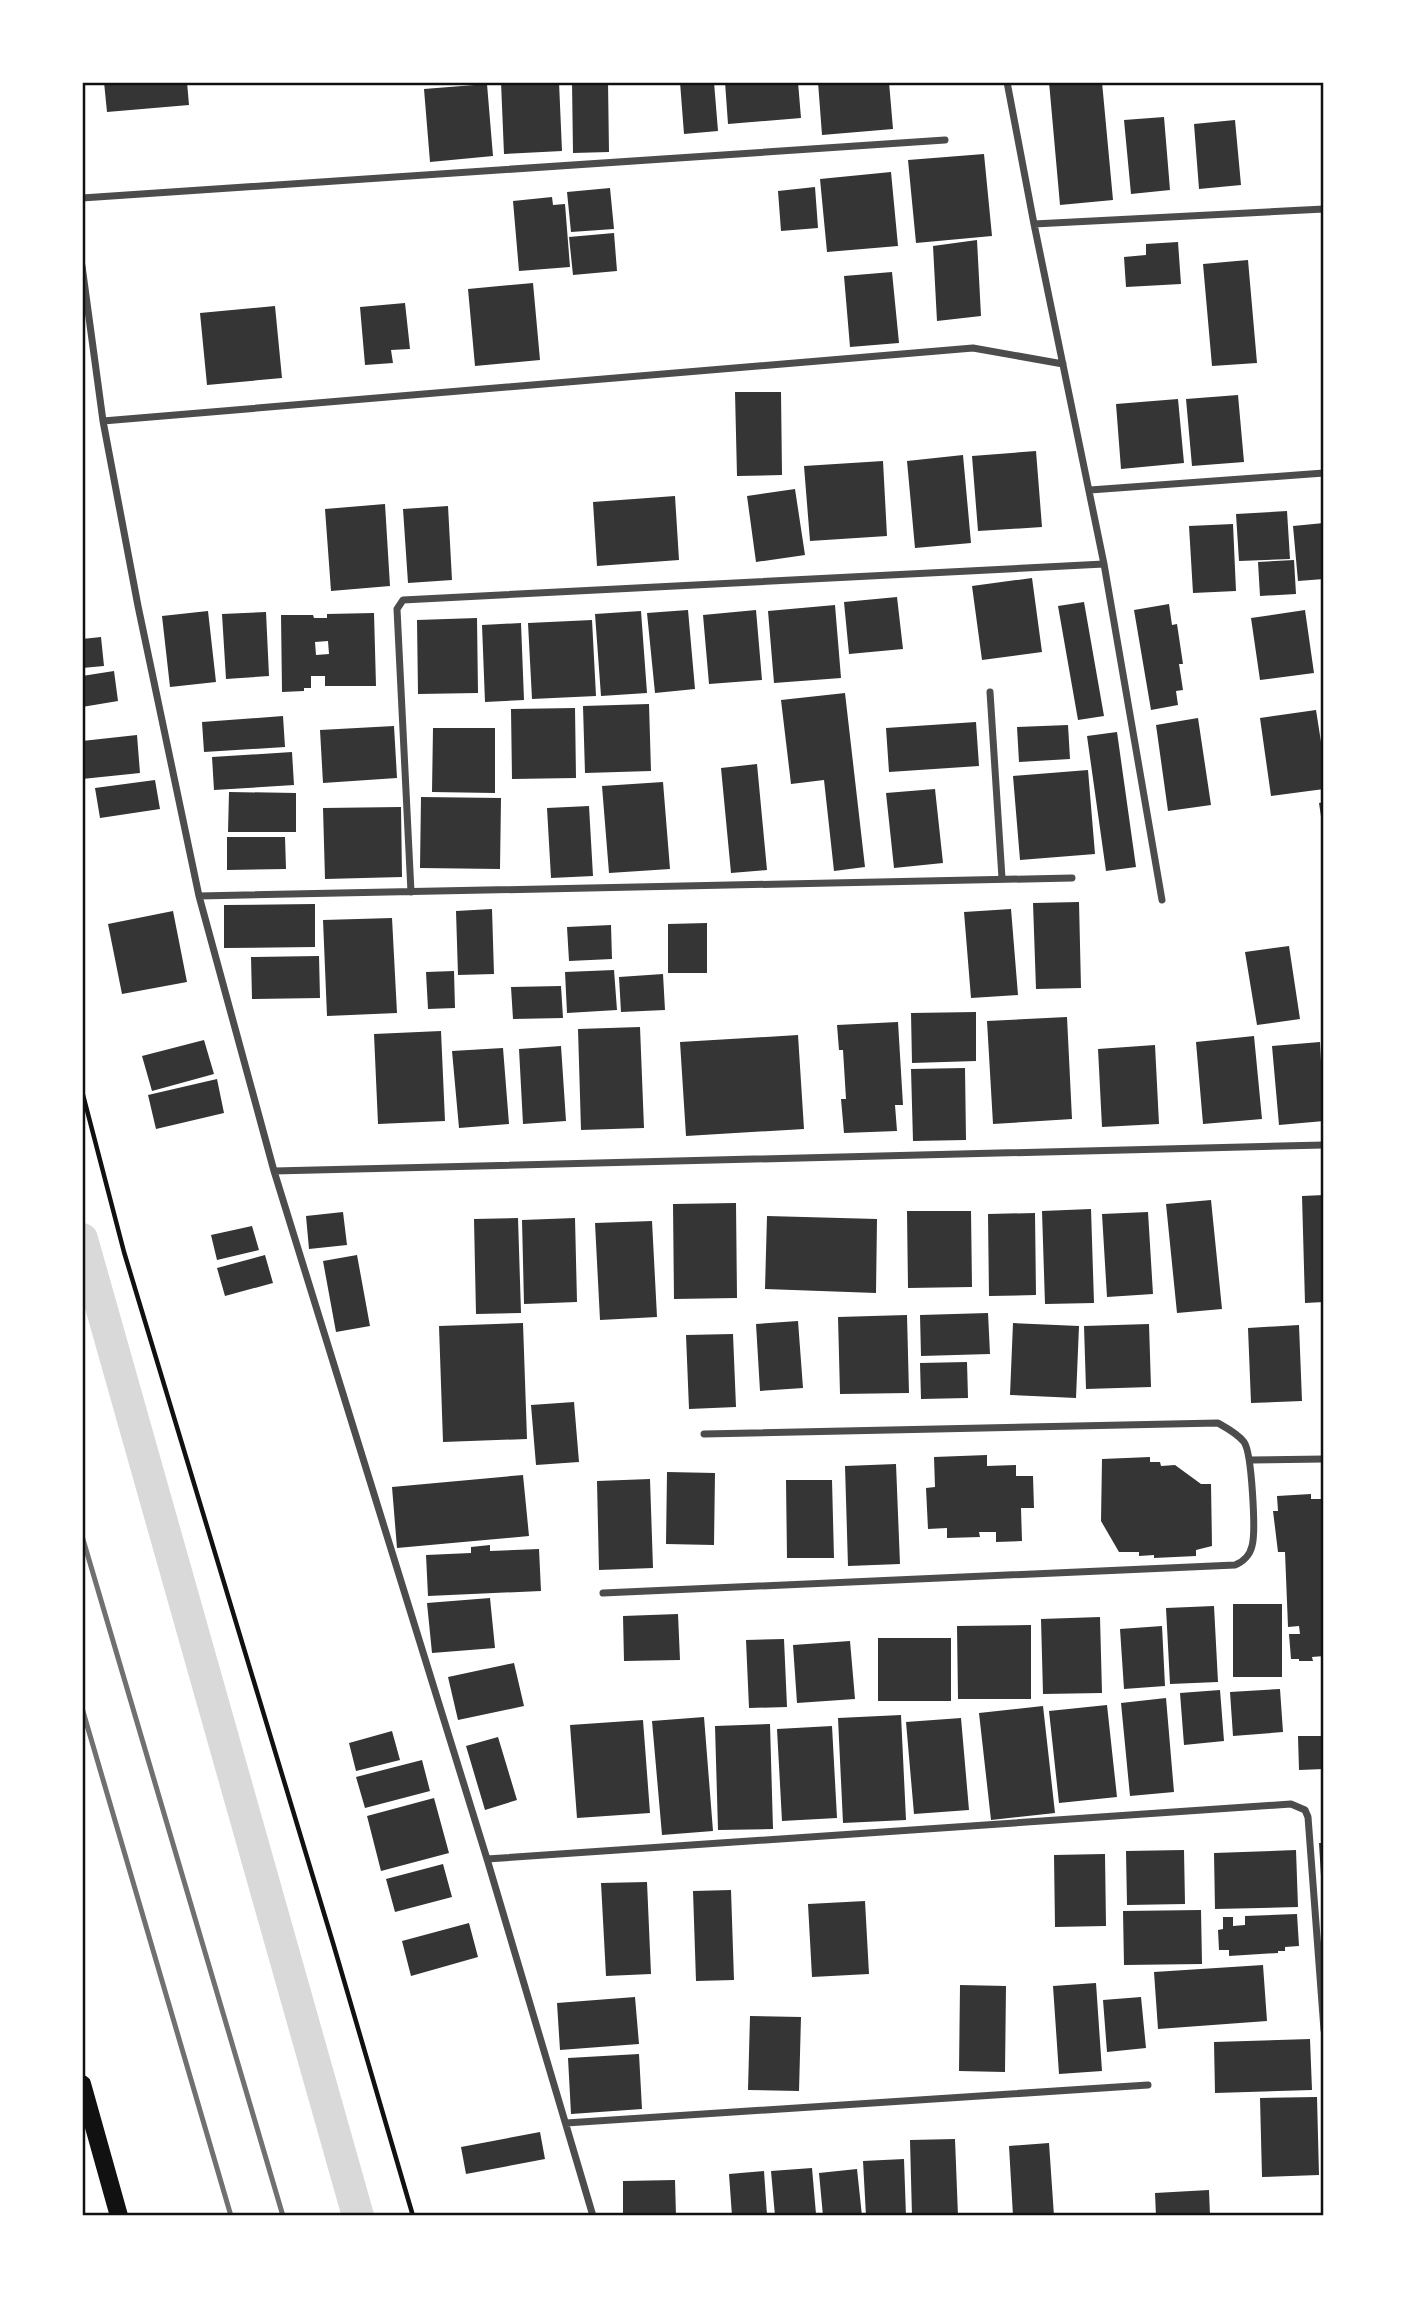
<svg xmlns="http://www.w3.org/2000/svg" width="1406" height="2298" viewBox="0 0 1406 2298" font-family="'DejaVu Sans',sans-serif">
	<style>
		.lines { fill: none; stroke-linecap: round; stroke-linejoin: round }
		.canal { stroke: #d9d9d9; stroke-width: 32 }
		.building { fill: #353535; fill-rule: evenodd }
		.path { stroke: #111; stroke-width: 4.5 }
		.minor { stroke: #4c4c4c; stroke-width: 7 }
		.primary { stroke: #111; stroke-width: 18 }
		.rail { stroke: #707070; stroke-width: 5 }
		.neatline { fill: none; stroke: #111; stroke-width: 2.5 }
	</style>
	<rect width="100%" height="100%" fill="#fff"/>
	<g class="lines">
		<!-- canal -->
		<path class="canal" d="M82,1239L358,2216"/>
	</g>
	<!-- building -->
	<path class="building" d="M104,82H187L189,105L107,112Z
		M501,82H559L562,151L504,154Z
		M572,82H608L609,152L573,153Z
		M680,82H714L718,131L684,134Z
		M725,82H798L801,118L728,124Z
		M818,82H889L893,129L822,135Z
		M1049,82H1102L1113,200L1060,205Z
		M487,84L493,156L430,162L424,89Z
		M1164,117L1170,190L1131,194L1124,120Z
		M1235,120L1241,185L1199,189L1194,124Z
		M984,154L992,236L916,243L908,160Z
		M891,172L898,246L827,252L820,179Z
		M815,187L818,228L781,231L778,191Z
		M610,188L614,229L571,232L567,192Z
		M552,197L553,205L565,204L570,267L519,271L513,201Z
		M614,233L617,271L573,275L569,237Z
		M977,240L981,316L937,321L933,246Z
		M1178,242L1181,284L1126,287L1124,257L1146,255V244Z
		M1248,260L1257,363L1212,366L1203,264Z
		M892,272L899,343L850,347L844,276Z
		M533,283L540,360L475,366L468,289Z
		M405,303L410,349L391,350L393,363L365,365L360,307Z
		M275,306L282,378L207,385L200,313Z
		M735,392H781L782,475L737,476Z
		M1238,395L1244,462L1192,466L1186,399Z
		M1178,399L1184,463L1121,469L1116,404Z
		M1036,451L1042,527L978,531L972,456Z
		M963,455L971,543L915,548L907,461Z
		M883,461L887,536L810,541L804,466Z
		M795,489L805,555L756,562L747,496Z
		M675,496L679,560L597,566L593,502Z
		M385,504L390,586L331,591L325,509Z
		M448,506L452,580L408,583L403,509Z
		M1287,511L1290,559L1239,561L1236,514Z
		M1324,523V579L1298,581L1293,526Z
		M1233,524L1236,591L1193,593L1189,526Z
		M1294,560L1296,594L1260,596L1258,562Z
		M1032,578L1042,652L982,660L972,586Z
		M897,597L903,649L849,654L844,602Z
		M1084,602L1104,716L1078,720L1058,606Z
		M1169,604L1172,625L1177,624L1183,664H1179L1183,690L1176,691L1178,705L1151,710L1134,610Z
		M835,605L841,678L774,683L768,611Z
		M688,610L695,689L655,693L647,613Z
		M756,610L762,680L709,684L703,615Z
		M1305,610L1314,673L1260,680L1251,618Z
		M208,611L216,682L170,687L162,616Z
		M641,611L647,693L601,696L595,614Z
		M266,612L269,676L226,679L222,614Z
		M374,613L376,686H325V676H311V688H304V691L282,692L281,615H313L314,618H327V614ZM328,641L329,654L316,655L315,642Z
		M477,618L478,693L418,694L417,620Z
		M592,620L596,696L532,699L528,623Z
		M521,623L524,700L485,702L482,625Z
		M101,637L104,666L82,668V639Z
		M114,671L118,701L82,707V676Z
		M845,693L865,867L834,871L824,780L791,784L781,700Z
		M649,704L651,771L585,773L583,706Z
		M575,708L576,778L512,779L511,709Z
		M1316,710L1324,761V789L1271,796L1260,718Z
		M283,716L285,747L204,752L202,722Z
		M1198,718L1211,805L1168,811L1156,725Z
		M976,722L979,766L889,772L886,728Z
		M1068,725L1070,759L1019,762L1017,727Z
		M394,726L397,778L323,783L320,730Z
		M433,728H495V793L432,792Z
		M1117,732L1136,867L1106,871L1087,736Z
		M137,735L140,773L82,779V741Z
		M292,752L294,785L214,790L212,757Z
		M757,764L767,870L731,873L721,768Z
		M1088,770L1095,854L1020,860L1013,776Z
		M155,780L160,809L100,818L95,788Z
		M663,782L670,869L609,873L602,786Z
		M935,789L943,863L894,868L886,793Z
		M229,792L296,793V832H228Z
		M421,797L501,798L500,869L420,868Z
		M1324,802V822L1322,823L1319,803Z
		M589,806L593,876L551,878L547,808Z
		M401,807L402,877L325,879L323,808Z
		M227,837H285L286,869L227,870Z
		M1079,902L1081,988L1036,989L1033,903Z
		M315,904V947L224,948V905Z
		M492,909L494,974L458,975L456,911Z
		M1011,909L1018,995L971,998L964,912Z
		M173,911L187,982L122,994L108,924Z
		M392,918L397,1013L327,1016L323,920Z
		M707,923V973H668V924Z
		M611,925L612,959L569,961L567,927Z
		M1289,946L1300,1019L1257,1025L1245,952Z
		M319,956L320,998L252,999L251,957Z
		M614,970L617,1010L567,1013L565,972Z
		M454,971L455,1008L428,1009L426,972Z
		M663,974L665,1010L621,1012L619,977Z
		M561,986L563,1018L513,1019L511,987Z
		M976,1012V1061L912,1063L911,1013Z
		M1067,1017L1072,1119L993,1124L987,1021Z
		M898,1022L903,1105H895L897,1131L844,1133L841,1099H846L843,1050H839L837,1025Z
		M640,1027L644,1128L581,1130L578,1029Z
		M441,1031L445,1121L378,1124L374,1034Z
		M798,1035L804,1129L686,1136L680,1042Z
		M1254,1036L1262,1119L1203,1124L1196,1042Z
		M204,1040L214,1074L152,1091L142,1056Z
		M1320,1042L1324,1121L1279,1125L1272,1046Z
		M1155,1045L1159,1124L1102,1127L1098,1049Z
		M561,1046L566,1121L523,1124L519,1049Z
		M503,1048L509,1124L459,1128L452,1051Z
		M965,1068L966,1140L913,1141L911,1069Z
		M217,1079L224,1113L156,1129L148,1095Z
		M1324,1195V1302L1305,1303L1302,1196Z
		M1211,1200L1222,1309L1177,1313L1166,1204Z
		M736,1203L737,1298L674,1299L673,1204Z
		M1091,1209L1094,1303L1045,1304L1042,1211Z
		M907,1211H971L972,1287L908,1288Z
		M343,1212L347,1245L309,1249L306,1216Z
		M1148,1212L1153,1294L1107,1297L1102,1214Z
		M1035,1213L1036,1295L989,1296L988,1214Z
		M767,1216L877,1219L876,1293L765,1289Z
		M518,1218L521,1313L476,1314L474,1219Z
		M575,1218L577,1302L524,1304L522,1220Z
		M652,1221L657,1317L600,1320L595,1223Z
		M252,1226L259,1250L217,1260L211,1235Z
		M265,1255L273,1283L225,1296L217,1268Z
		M357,1255L370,1326L336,1332L323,1261Z
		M988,1313L990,1354L921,1356L920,1315Z
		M907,1315L909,1393L840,1394L838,1317Z
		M798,1321L803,1388L760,1391L756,1324Z
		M523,1323L527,1439L443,1442L439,1326Z
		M1013,1323L1079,1326L1076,1398L1010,1395Z
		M1149,1324L1151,1387L1086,1389L1084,1326Z
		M1299,1325L1302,1401L1251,1403L1248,1328Z
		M733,1334L736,1407L689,1409L686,1335Z
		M967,1362L968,1398L921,1399L920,1363Z
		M574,1402L579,1462L536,1465L531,1405Z
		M987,1455V1466L1016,1465V1476H1033L1034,1508H1021L1022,1541L996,1542V1532H979L980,1537L947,1538V1528L928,1529L926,1488L935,1487L934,1457Z
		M1150,1457V1462H1160L1161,1466L1175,1465L1201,1484H1211L1212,1546L1196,1550V1556L1154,1558V1555L1139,1556V1552H1119L1101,1521L1102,1459Z
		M896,1464L900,1564L848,1566L845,1466Z
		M667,1472L715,1473L714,1545L666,1544Z
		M523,1475L529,1536L397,1548L392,1487Z
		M650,1479L653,1568L599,1570L597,1481Z
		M786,1480H832L834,1558H787Z
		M1311,1494V1499H1324V1656L1312,1657L1313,1661H1299V1659H1291L1289,1634H1300L1299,1626L1288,1627L1285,1552H1278L1273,1511H1278L1277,1496Z
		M490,1545V1551L539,1549L541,1591L428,1596L426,1555L471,1553V1547Z
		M490,1598L495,1648L432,1653L427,1603Z
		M1233,1604H1282V1677H1233Z
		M1214,1606L1218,1682L1170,1684L1166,1608Z
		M678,1614L680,1660L624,1661L623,1616Z
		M1100,1617L1102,1693L1043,1694L1041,1619Z
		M1031,1625V1699H958L957,1626Z
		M1162,1626L1165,1686L1124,1689L1120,1629Z
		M878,1638H951V1701H878Z
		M784,1639L787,1707L749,1708L746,1640Z
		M850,1641L855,1699L797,1703L793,1645Z
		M514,1663L524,1706L458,1720L448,1677Z
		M1280,1689L1283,1732L1233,1736L1230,1692Z
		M1220,1690L1224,1741L1184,1745L1180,1693Z
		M1166,1698L1174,1792L1130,1796L1121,1703Z
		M1107,1705L1117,1797L1059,1803L1049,1711Z
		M1043,1706L1055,1813L991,1820L979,1713Z
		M901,1715L906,1820L843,1823L838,1718Z
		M704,1717L713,1831L662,1835L652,1721Z
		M961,1718L969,1810L914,1814L906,1722Z
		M643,1720L650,1813L577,1818L570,1725Z
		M770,1724L773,1829L718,1830L715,1726Z
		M832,1726L837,1818L782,1821L777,1729Z
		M392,1731L400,1760L356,1771L349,1743Z
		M1298,1736H1324V1769L1299,1770Z
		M498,1737L517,1800L485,1810L466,1746Z
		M422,1760L430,1791L365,1808L356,1777Z
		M434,1798L449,1853L381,1871L367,1816Z
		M1319,1843H1324V1893H1322Z
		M1184,1850L1185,1904L1127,1905L1126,1851Z
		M1296,1850L1298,1907L1215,1909L1214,1853Z
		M1105,1854L1106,1926L1055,1927L1054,1855Z
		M443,1864L452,1897L395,1912L386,1879Z
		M647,1882L651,1974L606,1976L601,1883Z
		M731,1890L734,1980L696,1981L693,1891Z
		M865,1901L869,1974L812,1977L808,1904Z
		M1201,1910L1202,1964L1124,1965L1123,1911Z
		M1297,1914L1299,1946L1285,1947V1951H1278V1953L1229,1956V1950H1219L1218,1930L1223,1929V1917H1233V1926L1245,1925V1916Z
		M469,1923L478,1957L411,1976L402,1941Z
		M1263,1965L1267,2021L1158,2029L1154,1972Z
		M1096,1983L1102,2071L1059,2074L1053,1986Z
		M960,1985L1006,1986L1005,2072L959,2071Z
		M635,1997L639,2044L560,2050L557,2003Z
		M1141,1997L1146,2048L1107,2052L1103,2000Z
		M750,2016L801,2017L799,2091L748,2090Z
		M1310,2039L1312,2090L1215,2093L1214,2042Z
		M639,2054L642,2109L571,2114L568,2058Z
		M1317,2097L1319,2175L1262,2177L1260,2098Z
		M540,2132L545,2159L466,2174L461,2147Z
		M955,2139L958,2216H912L910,2140Z
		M1049,2143L1054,2216H1013L1009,2146Z
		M904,2159L906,2216H866L863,2161Z
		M812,2168L816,2214L775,2216L771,2171Z
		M857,2169L862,2216H823L819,2173Z
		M764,2171L767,2215L732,2216L729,2174Z
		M675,2180L676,2216H623V2181Z
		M1209,2190L1210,2216H1156L1155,2193Z"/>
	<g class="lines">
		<!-- path -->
		<path class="path" d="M82,1091L124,1252L333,1943L413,2216"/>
		<!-- minor -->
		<path class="minor" d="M1007,82L1034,224L1104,564
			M82,198L945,140
			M1034,224L1324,209
			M82,266L103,421L138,606L199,896L274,1171L487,1859L593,2216
			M103,421L973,348L1063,364
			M1090,490L1324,473
			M990,692L1002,878
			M411,892L397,609L403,600L1104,564L1162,900
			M199,896L1072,878
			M274,1171L1324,1145
			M1251,1460L1324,1459
			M603,1593L1235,1565C1243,1562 1250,1555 1252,1546C1256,1533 1252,1453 1244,1442C1238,1434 1227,1428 1218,1423L704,1434
			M487,1859L1291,1804L1305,1810L1308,1817L1324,2030
			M566,2123L1148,2085"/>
		<!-- primary -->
		<path class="primary" d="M82,2084L119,2216"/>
		<!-- rail -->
		<path class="rail" d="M82,1536L283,2216
			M82,1708L231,2216"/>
	</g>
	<!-- border -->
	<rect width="1406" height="2298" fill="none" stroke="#ffffff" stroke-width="168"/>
	<rect x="84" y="84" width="1238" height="2130" class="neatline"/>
</svg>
